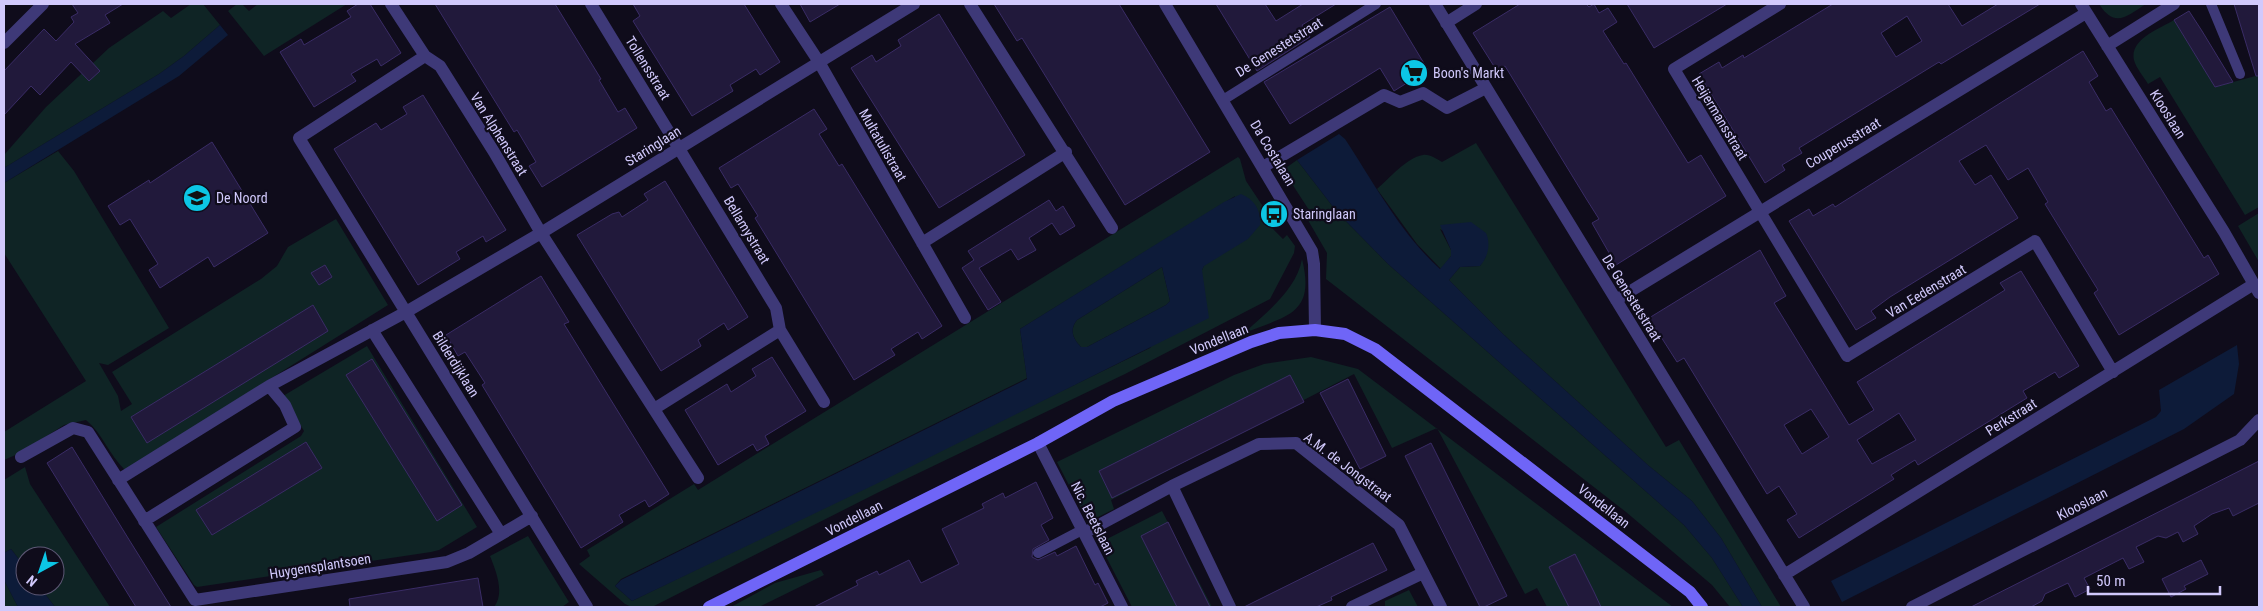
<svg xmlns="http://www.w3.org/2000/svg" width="2263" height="611" viewBox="0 0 2263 611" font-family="'Roboto Condensed',sans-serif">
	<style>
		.green { fill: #0f2425; fill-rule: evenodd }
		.water { fill: #0d1b39; fill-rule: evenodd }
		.building { fill: #21193b; stroke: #3a2c66; fill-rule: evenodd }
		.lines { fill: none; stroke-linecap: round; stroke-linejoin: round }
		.lane { stroke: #3e3978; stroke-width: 10 }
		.street { stroke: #3e3978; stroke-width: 12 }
		.secondary { stroke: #6f65f7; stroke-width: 12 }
		.labels { text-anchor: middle; stroke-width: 4.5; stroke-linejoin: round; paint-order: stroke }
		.street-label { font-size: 14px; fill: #d1c9fc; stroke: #0f0c1b }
		.poi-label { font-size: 14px; fill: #d1c9fc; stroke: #0f0c1b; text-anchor: start }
	</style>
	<rect width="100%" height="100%" fill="#0f0c1b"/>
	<!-- green -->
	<path class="green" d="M191,4H203L220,25L184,56L159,74L4,168V155L46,107L109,48L163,11L171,18Z
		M237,4H242L249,11L258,4H347L264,56L228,11Z
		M2099,4H2146C2127,16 2115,29 2099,4Z
		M2174,20L2215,87L2259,75V207L2245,215L2160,77L2148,84C2144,77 2136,68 2134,60C2129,39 2161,28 2174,20Z
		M1476,143L1666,447L1679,440L1781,607H1762L1721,538L1692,501L1649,466L1504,335L1449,280L1460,267L1480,266L1486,256L1440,229L1451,250V256L1441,269L1417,244L1377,189C1390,178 1406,158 1423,155C1430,154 1436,159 1442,162Z
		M58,151L74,171L169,328L108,365L99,363L118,396L121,411L132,404L112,372L261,279L277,266L288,247L336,219L388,305L125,470C109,455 103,434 86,420L64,425L20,453L4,460V432L86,381L4,253V183Z
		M1238,157L1240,159L1246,181L1270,217L1266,222L1283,239L1287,235L1295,246L1294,253L1270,299L1125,374L877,493L652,607H632L625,604L579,564L590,556L587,550L694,484L698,490ZM1235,196L1202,270V277L1150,348L632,601L615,586L621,579L1027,378L1020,329Z
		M1297,160L1337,212L1388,264L1684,525L1712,558L1743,607H1730L1712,585L1626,512L1326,279L1327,253L1305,215L1309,210L1283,170Z
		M2259,213V262L2238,226Z
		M1302,259C1316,315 1286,316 1244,333C1266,313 1297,289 1302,259Z
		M1162,267L1170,301L1166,305L1087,347H1081C1073,339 1069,330 1077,320Z
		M367,346L477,527L439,550L431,552L197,587L194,585L156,527L301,436L304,431L283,396Z
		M1311,357L1358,369L1673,607H1547L1537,588L1525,594L1437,428L1392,448L1354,374L1111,500L1114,509L1088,522L1057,462L1234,375L1264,364Z
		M25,467L30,484L110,607H55L39,586H55V556H25V567L11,549L4,553V480Z
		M1162,511L1212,607H1132L1099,543Z
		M528,536L569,602L562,607H494C505,593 496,571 490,556Z
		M821,570L824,575L759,607H731L775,583Z
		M4,580L18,607H4Z
		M1409,590L1418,607H1385V601Z"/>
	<!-- water -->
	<path class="water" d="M220,25L228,35L179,76L4,183V168L159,74L184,56Z
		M1339,134L1345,139C1374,183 1401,234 1440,269L1451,256V250L1440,225L1471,222L1486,233C1491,244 1488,257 1480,266L1460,267L1449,280L1504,335L1649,466L1692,501L1721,538L1762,607H1743L1712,558L1684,525L1388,264L1337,212L1297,160Z
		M1241,194C1255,200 1261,210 1260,225L1248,239L1204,266L1202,270L1209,318L876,484L632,601L615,586L621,580L1027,379L1020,329L1224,202ZM1162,267L1170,301L1166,305L1087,347H1081C1073,339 1069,330 1077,320Z
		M2237,345L2239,364L2234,394L2184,429L1842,602L1831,581L2156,417L2161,411L2159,390Z
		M11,549L25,567V586H39L55,607H18L4,580V553Z"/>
	<!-- building -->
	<path class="building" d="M72,4H123L105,15L110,23L75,44L100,71L89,81L71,62L40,95L31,86L4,115V71L44,29L56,41L74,22L71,17L78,13Z
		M358,4H370L401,53L381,66L377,59L351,74L356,81L314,107L280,52L301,39L304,45L351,17L347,11Z
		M435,4H555L601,79L599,80L618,112L625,108L637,128L542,187L529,166L536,162L517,130L514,132Z
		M633,4H744L780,62L760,75L756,69L730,85L733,91L692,116L633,21L640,16Z
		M800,4H840L810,22Z
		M994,4H1119L1210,152L1125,205L1022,38L1017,41Z
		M1216,4H1265L1276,21L1303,4H1336L1302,25L1310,37L1257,71Z
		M1520,4H1586L1589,7L1594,4L1599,13L1608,8L1617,22L1603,31L1624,64L1626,63L1688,163L1701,155L1726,196L1616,265L1592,223L1599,219L1587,200L1505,66L1497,71L1473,33Z
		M1627,4H1727L1654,48Z
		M1833,4H1948L1962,26L1998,4H2040L1941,64L1939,62L1799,148L1802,153L1782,165L1785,170L1765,183L1699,74L1719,62L1722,68L1743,55L1744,58ZM1907,16L1922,41L1896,57L1881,33Z
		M2234,4H2259V76H2256Z
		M1390,7L1428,70L1394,91L1380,68L1290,124L1264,82Z
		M2189,11L2202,31L2233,82L2215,87L2207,74L2174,20Z
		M939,14L1025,155L939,208L851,68L872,55L876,62L901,46L898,40Z
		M2083,51L2098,76L2089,82L2106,111L2111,108L2204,258L2208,255L2219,274L2119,335L2094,293L2098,290L2045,204L2048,202L2028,168L2008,180L1986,145L1959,161L1975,185L1991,175L2018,218L1890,297L1871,311L1876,318L1856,330L1789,221L1809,209L1813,216L1833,204L1835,207Z
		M423,95L506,230L486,242L483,236L456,252L460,259L418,285L334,149L376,123L381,130L407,114L403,107Z
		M814,109L827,129L819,134L839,166L842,164L942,326L922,339L918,332L891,349L895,355L854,380L755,218L758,216L738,184L731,188L719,168Z
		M212,142L268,233L214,267L208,257L160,288L149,270L158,264L130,219L120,225L108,206L149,180L150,183Z
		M665,181L748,317L728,330L724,323L698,340L701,346L661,371L577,235L612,214L619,212L622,217L648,200L644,194Z
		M1049,200L1056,211L1063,206L1075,226L1060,235L1052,223L1029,238L1036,250L1018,260L1011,249L979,268L1001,302L988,310L962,268L974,260L968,251Z
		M1760,250L1786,296L1774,303L1849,425L1874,410L1857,382L2005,290L2000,283L2021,271L2079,366L2059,378L2055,372L2023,391L2027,398L1918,465L1915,460L1891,475L1894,479L1799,538L1787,520L1797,514L1779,486L1767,494L1684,358L1677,362L1649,318ZM1811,409L1829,437L1802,454L1784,425ZM1899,413L1916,440L1872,464L1857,440Z
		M325,265L332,277L319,285L311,273Z
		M541,276L569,322L564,324L669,494L649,507L645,500L619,515L623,522L581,548L482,385L485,383L465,352L458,356L446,335Z
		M313,305L328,331L147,443L131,417Z
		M772,357L806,411L765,436L769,444L757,451L753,444L718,465L685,410L727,384L731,392L756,376L752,369Z
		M372,359L462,505L437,521L346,375Z
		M1290,375L1304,402L1112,498L1099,471Z
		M1348,379L1386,456L1360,469L1320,393Z
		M306,442L322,468L212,535L196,510Z
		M1431,443L1507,596L1484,607H1480L1405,456Z
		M72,447L128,538L171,607H136L47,463Z
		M2259,461V503L2233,516L2229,508L2212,514L2194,526L2198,534L2183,542L2178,532L2166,538L2158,536L2136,547L2144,562L2129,569L2123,558L2084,578L2090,589L2075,597L2068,583L2045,594L2042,601L2031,607H1971Z
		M1036,482L1053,518L1041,525L1049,540L1033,549L1032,557L1038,560L1055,552L1057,556L1076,546L1095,585L1098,583L1108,603L1100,607H814L858,585L856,581L877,571L879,575L909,560L921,583L959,564L942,529L984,508L982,504L1003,493L1005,498Z
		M1168,522L1187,561L1210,607H1177L1141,536Z
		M1373,543L1387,570L1331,597L1332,600L1316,607H1244Z
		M1575,554L1594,592L1601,607H1569L1549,567Z
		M2201,560L2208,574L2184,586L2186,589L2171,597L2162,579Z
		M478,578L483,607H350L349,599Z"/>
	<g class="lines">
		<!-- lane -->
		<path class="lane" d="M2211,4L2240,74
			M1223,100L1376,4
			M1038,553L1082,530"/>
		<!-- street -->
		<path class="street" d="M391,4L425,56L440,66L494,152L541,233L698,478
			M591,4L776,308L780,330L824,402
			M781,4L819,62L965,318
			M970,4L1112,228
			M1165,4L1312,251L1314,264L1315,330
			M1435,4L1804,607
			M1780,4L1674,69L1847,356L2035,241L2113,372
			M2081,4L2224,232L2259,293
			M1446,23L1476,4
			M4,43L43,4
			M2107,46L2174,4
			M425,56L299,138L587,607
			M1263,167L1384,95L1400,102L1423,93L1447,108L1486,88
			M922,243L1066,152
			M1616,300L2086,13
			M372,330L501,534
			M269,386L406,312L541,233L914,4
			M654,409L780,330
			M1038,443L1122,607
			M21,457L73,428L88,432L195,600L447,562L469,553L532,516
			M118,480L269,386L285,405L295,427L144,521
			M1172,486L1230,607
			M1084,533L1172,486L1259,444L1296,443L1399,525L1441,607
			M1784,575L2254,284
			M1352,607L1423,573
			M1912,607L2240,440L2259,420"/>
		<!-- secondary -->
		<path class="secondary" d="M709,607L1038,443L1113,401L1251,342L1279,333L1315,330L1345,334L1375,349L1690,592L1702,607"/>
	</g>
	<!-- icons -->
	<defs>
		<symbol id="supermarket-disc" viewBox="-11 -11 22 22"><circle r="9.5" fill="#0cc6e5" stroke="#0f0c1b"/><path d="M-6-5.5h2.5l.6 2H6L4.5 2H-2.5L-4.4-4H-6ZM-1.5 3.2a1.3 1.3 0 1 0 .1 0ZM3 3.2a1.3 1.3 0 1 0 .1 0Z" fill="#111"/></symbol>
		<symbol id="school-disc" viewBox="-11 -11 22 22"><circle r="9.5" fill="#0cc6e5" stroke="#0f0c1b"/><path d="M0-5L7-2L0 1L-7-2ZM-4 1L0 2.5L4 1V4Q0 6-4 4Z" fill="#111"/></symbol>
		<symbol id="bus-disc" viewBox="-11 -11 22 22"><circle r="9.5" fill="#0cc6e5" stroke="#0f0c1b"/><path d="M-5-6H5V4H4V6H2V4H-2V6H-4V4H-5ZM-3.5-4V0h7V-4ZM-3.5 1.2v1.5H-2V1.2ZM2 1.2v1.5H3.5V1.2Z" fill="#111"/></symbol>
	</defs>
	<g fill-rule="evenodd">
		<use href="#supermarket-disc" x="1398" y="57" width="32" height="32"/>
		<use href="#school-disc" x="181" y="182" width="32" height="32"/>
		<use href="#bus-disc" x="1258" y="198" width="32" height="32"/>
	</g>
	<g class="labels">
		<!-- street labels -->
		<g class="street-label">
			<text transform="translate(1279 47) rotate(-32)" y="5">De Genestetstraat</text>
			<text transform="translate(648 68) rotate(58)" y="5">Tollensstraat</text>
			<text transform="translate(2168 114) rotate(58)" y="5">Klooslaan</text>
			<text transform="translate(1720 118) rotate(59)" y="5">Heijermansstraat</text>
			<text transform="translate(499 134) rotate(58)" y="5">Van Alphenstraat</text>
			<text transform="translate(1843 143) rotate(-31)" y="5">Couperusstraat</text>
			<text transform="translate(883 145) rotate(60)" y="5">Multatulistraat</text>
			<text transform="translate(653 146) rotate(-32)" y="5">Staringlaan</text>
			<text transform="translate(1273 153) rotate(59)" y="5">Da Costalaan</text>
			<text transform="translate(747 230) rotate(59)" y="5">Bellamystraat</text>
			<text transform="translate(1926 291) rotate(-31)" y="5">Van Eedenstraat</text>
			<text transform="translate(1632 298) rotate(58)" y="5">De Genestetstraat</text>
			<text transform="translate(1219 339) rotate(-22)" y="5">Vondellaan</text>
			<text transform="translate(456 364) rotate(58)" y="5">Bilderdijklaan</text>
			<text transform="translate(2011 417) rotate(-32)" y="5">Perkstraat</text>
			<text transform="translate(1348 467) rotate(37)" y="5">A.M. de Jongstraat</text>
			<text transform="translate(2082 504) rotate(-27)" y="5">Klooslaan</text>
			<text transform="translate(1604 506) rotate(38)" y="5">Vondellaan</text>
			<text transform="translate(854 518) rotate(-27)" y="5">Vondellaan</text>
			<text transform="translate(1093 518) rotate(63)" y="5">Nic. Beetslaan</text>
			<text transform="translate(320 566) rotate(-9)" y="5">Huygensplantsoen</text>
		</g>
		<!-- poi labels -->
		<g class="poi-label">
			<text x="1433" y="78">Boon's Markt</text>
			<text x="216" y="203">De Noord</text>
			<text x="1293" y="219">Staringlaan</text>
		</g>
	</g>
	<!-- border -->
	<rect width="2263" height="611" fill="none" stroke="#d1c9fc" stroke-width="10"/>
	<!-- north arrow -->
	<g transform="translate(40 571) rotate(220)"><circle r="24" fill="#0f0c1b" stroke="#5d5875"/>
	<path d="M0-4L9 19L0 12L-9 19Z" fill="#0cc6e5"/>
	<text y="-8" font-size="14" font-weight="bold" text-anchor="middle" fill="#d1c9fc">N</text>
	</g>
	<!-- scale -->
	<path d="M2088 586v8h132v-8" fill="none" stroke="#d1c9fc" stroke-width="2.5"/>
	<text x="2096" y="586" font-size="15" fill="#d1c9fc" stroke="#0f0c1b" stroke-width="4" paint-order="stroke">50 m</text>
</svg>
